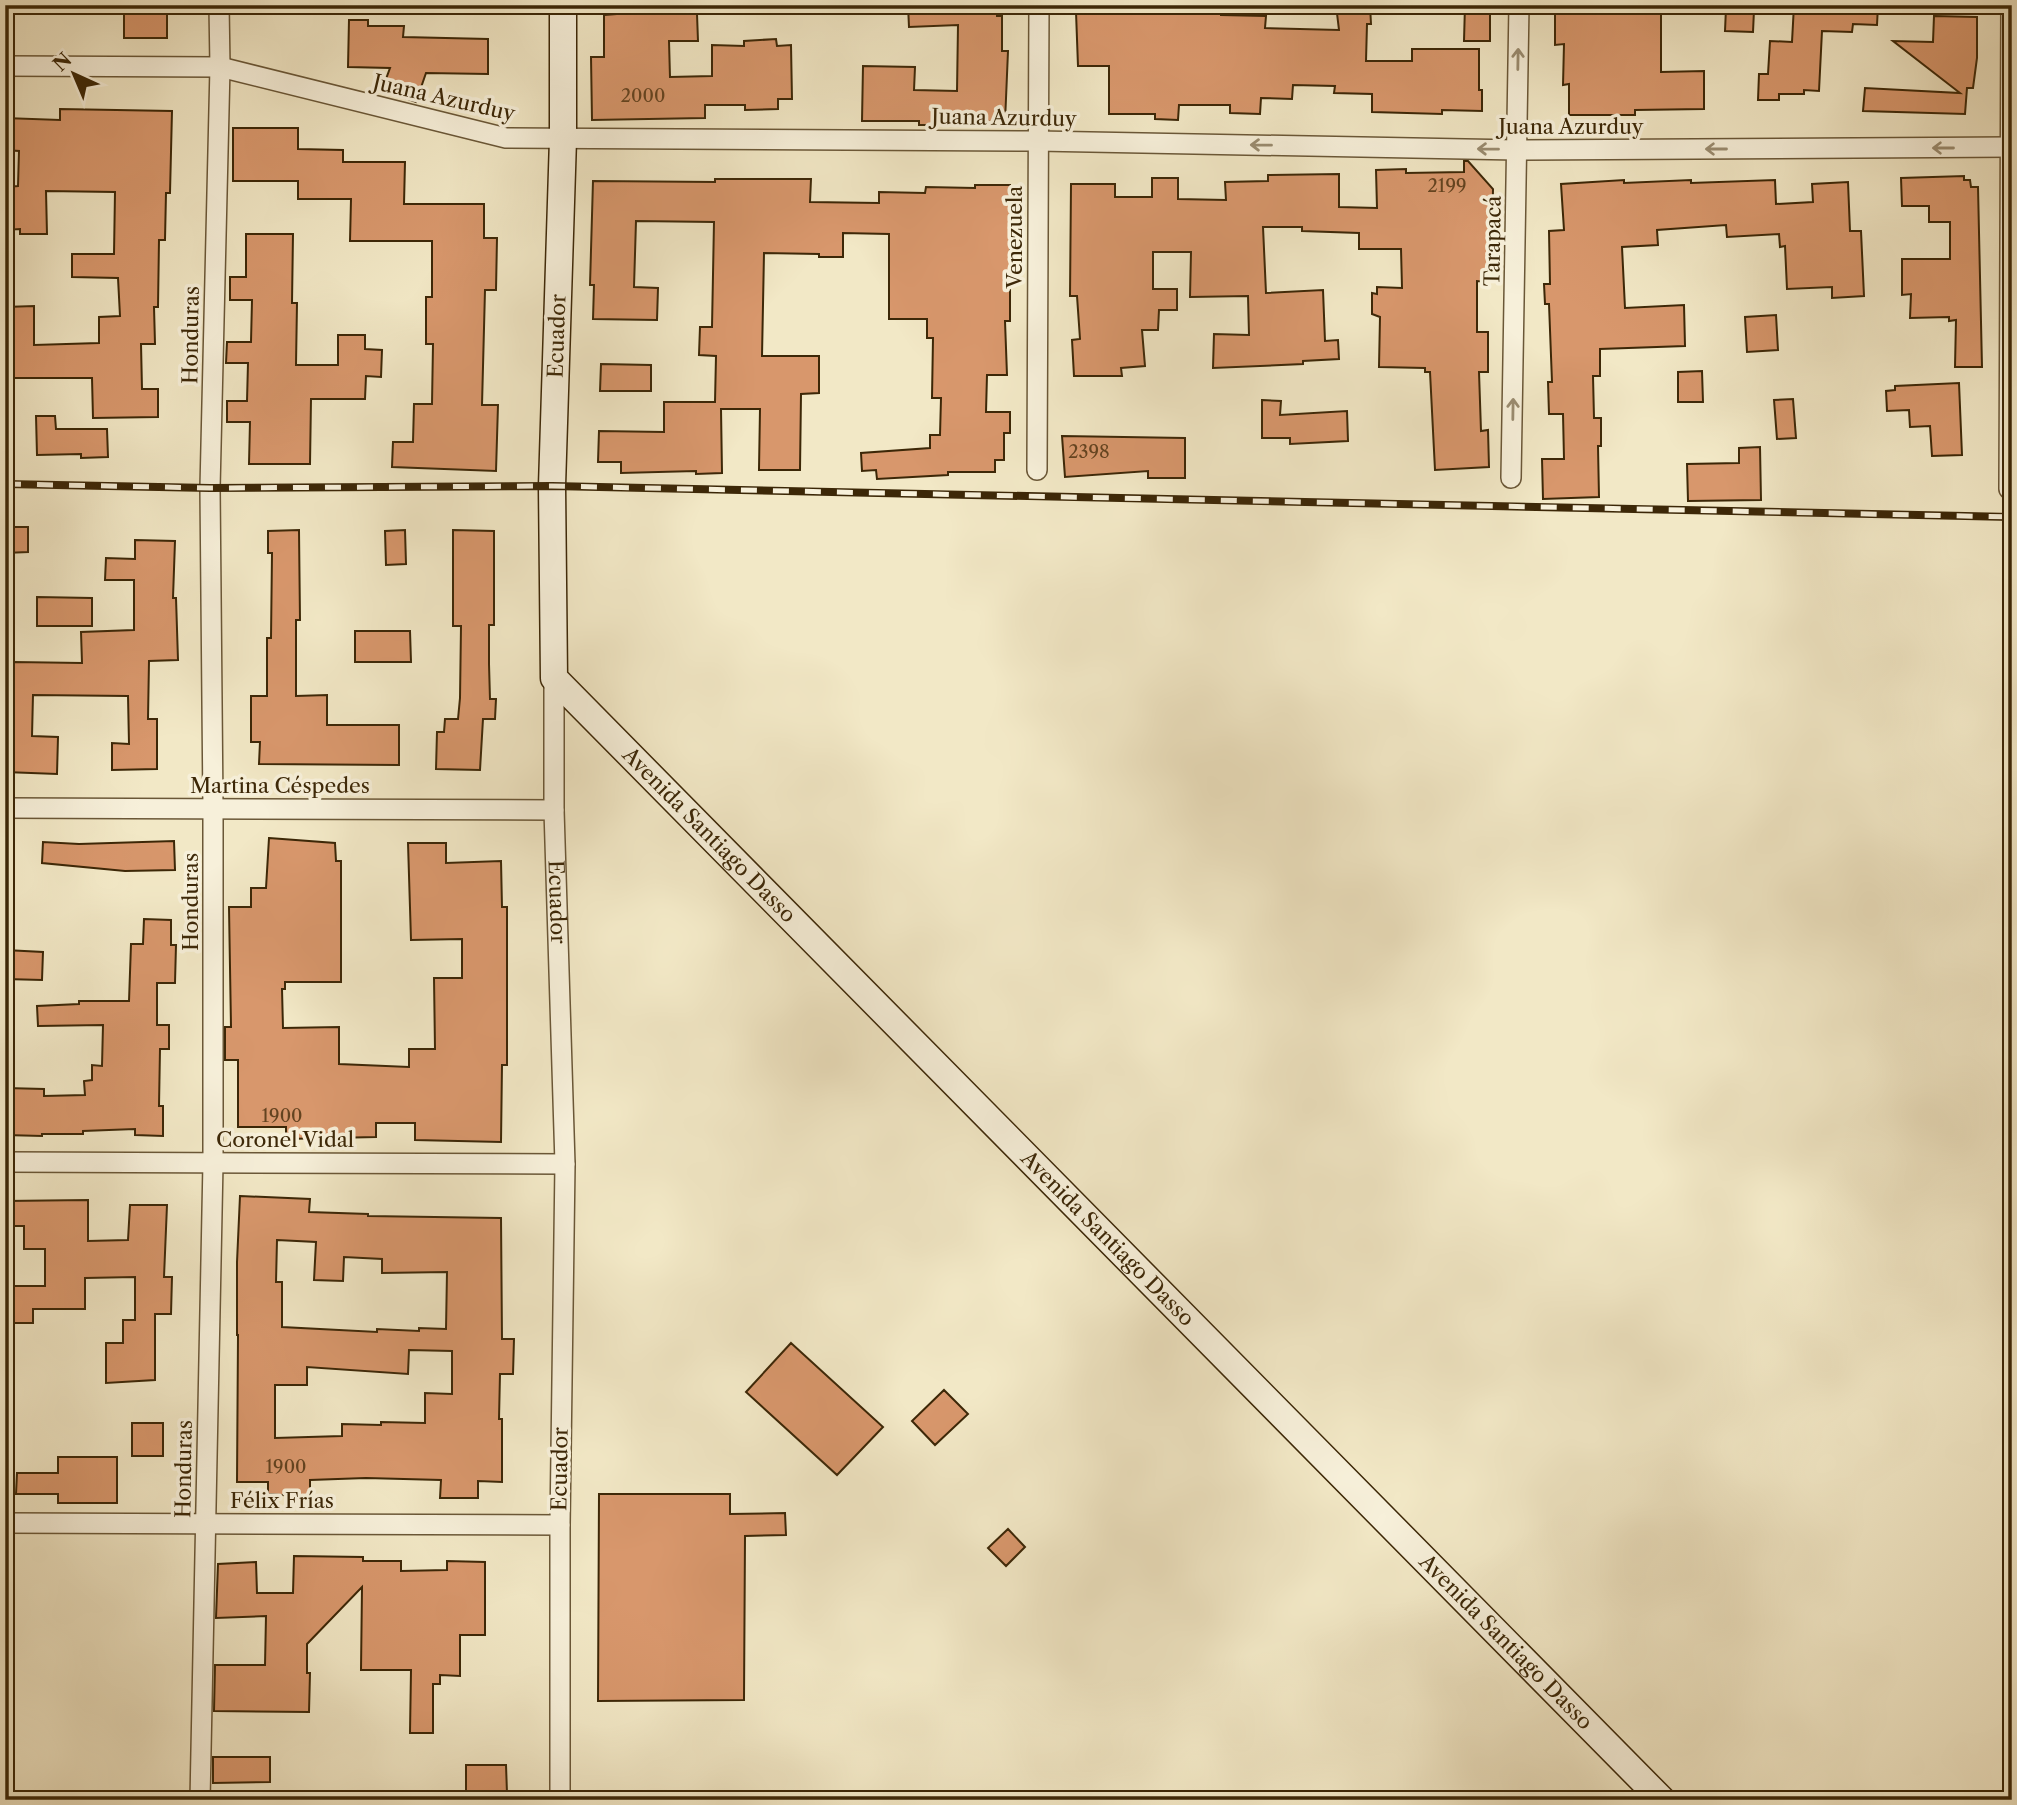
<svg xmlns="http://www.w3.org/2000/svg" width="2017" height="1805" viewBox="0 0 2017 1805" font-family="'Libre Caslon Text',serif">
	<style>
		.building { fill: #d8976c; stroke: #3c2707; stroke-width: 2; fill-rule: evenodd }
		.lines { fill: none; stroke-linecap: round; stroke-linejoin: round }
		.minor-casing { stroke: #6a5737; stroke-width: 22 }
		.secondary-casing { stroke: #3c2707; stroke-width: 29 }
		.minor { stroke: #f7f0da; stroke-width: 19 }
		.secondary { stroke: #f7f0da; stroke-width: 26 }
		.rail-casing { stroke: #3c2707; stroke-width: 8 }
		.rail { stroke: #f7f0da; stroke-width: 5; stroke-dasharray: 16; stroke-linecap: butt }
		.oneway { stroke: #9a8c70 }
		.labels { text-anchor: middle; stroke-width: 7; stroke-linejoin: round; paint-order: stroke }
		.number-label { font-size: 18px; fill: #634320 }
		.street-label { font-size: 21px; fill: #3c2707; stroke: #f7f0da }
	</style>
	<rect width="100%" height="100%" fill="#f2e8c6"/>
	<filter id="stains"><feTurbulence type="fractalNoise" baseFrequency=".00286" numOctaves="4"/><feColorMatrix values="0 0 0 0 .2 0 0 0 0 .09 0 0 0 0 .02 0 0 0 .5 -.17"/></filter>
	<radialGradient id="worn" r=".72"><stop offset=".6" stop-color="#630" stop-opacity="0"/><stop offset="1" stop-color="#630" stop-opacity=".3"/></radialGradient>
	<!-- building -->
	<path class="building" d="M124,5H167V38H124Z
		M616,5H648V14H697L698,41H669L670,77L712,76V45L744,46V41L776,39L777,46L791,45L792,99H778V109L745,110V105H705V118L592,120L591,57H604V15L616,14Z
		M908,5H997V16H1002V51H1008L1005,122L943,121L942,125H919V121H862L863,66L915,67L914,90L957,91L958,25L909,27Z
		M1336,5H1370L1371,24H1367L1366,61H1412V49H1479V90H1482V111L1442,110V114L1372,112V94L1334,93L1335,86L1293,85L1292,99L1261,98L1260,114L1230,113V105H1179L1178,120L1155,119V114H1109V66H1078L1076,12L1221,9V15L1266,16L1265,28L1339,30Z
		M1465,5H1490V41H1464Z
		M1555,5H1602L1603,12L1661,9V72L1704,71V109L1635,110V115H1569V84L1563,85L1564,44L1555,45Z
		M1794,5H1878L1877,25L1853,24L1852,32L1822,31L1819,91L1804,90V94H1779V100H1758L1759,74H1768L1770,41L1792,42Z
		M1726,8L1754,10L1753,32L1725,31Z
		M1934,16L1977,17V58L1973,88H1967L1965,114L1863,111L1865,88L1960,93L1893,41L1933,42Z
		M349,20H368V26H404L403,37L488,39V74L426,73L416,102L382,90L390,68L348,67Z
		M60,109L172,111L170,193H166L165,240H159L158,307H154L155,344H141L142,389H158V417L93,418L92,378H5V307L34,306V345L99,343V317L120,316L118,278L72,277V254H114L115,192L46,191L47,234H20V229L5,230V187L18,186L19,151L5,150V118L60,120Z
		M233,128H298V149L343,150V162H405L404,204H484V238H497L496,290H485L482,405H498L496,471L392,467L393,442H413L414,404H432L433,344H426V297H432V241H350L351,199H298V181H233Z
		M1464,161H1468L1493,189L1492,242H1496L1494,272L1486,271V282L1477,281V332H1488V372H1479L1481,431L1488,430L1489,467L1435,470L1430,372H1425V368L1379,367L1380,317L1372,314V293L1377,294V287L1402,288L1401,249H1359V233L1302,231V227H1263L1266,293L1323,290L1325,341L1338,340L1339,359L1303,361V364L1213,368L1214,334L1249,335L1248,296L1190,297L1191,252H1153V289H1177V310H1159L1158,330H1142L1145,366L1121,368L1122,376H1074L1072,340L1080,339L1077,296H1070L1071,184H1115V197H1152V178H1178V199L1226,200L1225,182L1268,181V175L1339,174V207L1377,208L1376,170L1406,169V173L1464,172Z
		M1964,176V180H1970L1971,187H1978L1982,367H1955L1956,320L1949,321V317L1910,318L1911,294L1902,295V259H1950V222H1929V206H1902L1901,178Z
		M715,179H811L810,202L879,203V192L925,193L926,187L975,188V185H1010V321H1005L1007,375H987L986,412H1010V433H1004V460H995V472H948V475L877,479L876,470L862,471L861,453L930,448V435H940L941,398H932L933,338H927V319H889V234L843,233V257H819V254L764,253L762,356H819V393L801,394L800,470H759L760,409H721L722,473L696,474V471L621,473V462H598L599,431L664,432V402H715L716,356L699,355L700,327H712L714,222L636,221L634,287L658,288L657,320L593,319L594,285H590L593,181L715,182Z
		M1624,180V183L1691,180V183L1775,180L1776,204L1813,202L1812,184L1848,182L1850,231H1861L1864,296L1832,298V287L1787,289L1785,246L1780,247L1779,234L1727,237L1726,225L1657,230L1658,245L1622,247L1625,308L1684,305L1685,346L1600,349V376H1593L1594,418H1601V446H1598L1599,497L1543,499L1542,459H1564L1563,414H1549L1548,382H1552L1549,304H1545L1544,284H1550L1549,231L1564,230L1561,184Z
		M246,234H293L292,303H297L296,365H338V335H365V349L382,350L381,377L366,376L365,399H311L310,464H249L250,422H227V401H247L248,363H226L227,342H251L252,300H230V277H246Z
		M1776,315L1778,350L1747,352L1745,317Z
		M601,364L651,365V391H600Z
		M1702,371L1703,402H1678V372Z
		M1959,383L1962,455L1932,456L1930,426L1910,427L1909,410L1887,411L1886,391L1895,390V386Z
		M1793,399L1796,438L1777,439L1774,400Z
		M1262,400L1281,401L1280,415L1347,411L1348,441L1290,444V438H1262Z
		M36,416H55L56,429H107L108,457L81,458V454L37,455Z
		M1062,436L1185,438V478H1148V471L1065,477Z
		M1760,447L1761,500L1688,501L1687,464L1739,463V448Z
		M5,527H28V552L5,553Z
		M299,530L300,620H296V696L327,695V725H399V765L259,764L260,742H251V696H267V638H271L272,553H268V531Z
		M405,530L406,564L386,565L385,531Z
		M453,530L494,531V625H489V664L490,699H496L495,719H483L480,770L436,769L437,732H444L445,719H458L460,698L461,626H453Z
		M135,540L175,541L173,598H176L178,660L149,661L148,719H157V769L112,770V743L129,744L128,696L33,695L32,736L58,737L57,774L5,772V696L12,697L14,662L82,663L81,632L134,630V580H105L106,558L135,559Z
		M37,597L92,598V626H37Z
		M355,631H410L411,662H355Z
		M269,838L335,843L336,861H341V982H285V989H282L283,1028L339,1027V1064L409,1067V1049H435L434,978H462V939L411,940L408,843H446V863L501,861L502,907H507V1065H502L501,1142L415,1140V1123H376V1137L286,1139V1127H238V1060H225V1027H231L229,907H251V888H266Z
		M174,841L175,870L125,871L42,863L43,842L79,844Z
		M144,919L171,920V945H176L175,983H157V1025H169V1049H160L159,1106H163V1136L135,1135V1129L83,1131V1134H42V1136L5,1135L6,1088L44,1089V1096L85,1095L84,1081L92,1080V1065L102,1066L103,1025L38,1026L37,1006L79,1004V1001H129L131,944H143Z
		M5,950L43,952L42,980L5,979Z
		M240,1196L310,1199L309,1212L368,1214V1216L501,1218L502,1339H514L513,1374H500L499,1419H502V1482L478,1481V1498H440L441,1480L366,1478L310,1480V1497L268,1494V1482H237L238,1335H237V1262ZM277,1240L316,1242L314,1280L343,1281L344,1257L382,1259V1273L447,1272L446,1329L419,1328V1331L377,1329V1332L282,1327V1282H276ZM409,1350L452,1351V1394L425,1393V1423L381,1422V1425L342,1424V1436L275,1438V1385H307V1367L408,1374Z
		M88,1200V1241L128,1240L130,1205H167L164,1277H172L171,1314H155V1380L106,1383V1343H123V1320H135V1277L85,1278V1309H33V1323H5V1286H45V1249H24V1226H5V1201Z
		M791,1343L883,1427L837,1475L746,1392Z
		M944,1390L968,1414L935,1445L912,1421Z
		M132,1423H163V1456H132Z
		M58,1457H117V1503H58V1494H16L17,1473H58Z
		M599,1494H730V1514L785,1513L786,1535L745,1536L744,1700L598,1701Z
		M1008,1529L1025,1547L1006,1566L988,1548Z
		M294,1556L363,1557V1561H401V1571L447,1570V1561L485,1562V1635H460V1676L440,1675V1684H433V1733H410L411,1670H361L362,1587L307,1644V1673H310L309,1712L214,1711L215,1665H265L266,1616L216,1618L218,1564L256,1562L257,1593H293Z
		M213,1757H270V1782L213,1783Z
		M466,1765H506L507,1793L466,1794Z"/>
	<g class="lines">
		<defs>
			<g id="minor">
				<path d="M5,66L220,67L506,138L1038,141L1517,150L2012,147"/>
				<path d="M1037,470L1039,5"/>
				<path d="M1511,478L1519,5"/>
				<path d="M2009,489L2011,5"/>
				<path id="s1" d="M554,678V810L565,1164L560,1525V1800"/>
				<path d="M5,808L554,810"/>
				<path d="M5,1162L565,1164"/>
				<path d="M5,1523L560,1525"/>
				<path d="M200,1800L213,1163V809L210,488L220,67L219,5"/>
			</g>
			<g id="secondary">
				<path id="s2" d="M563,5V139L552,486L554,678L1662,1800"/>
			</g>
		</defs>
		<!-- minor casing -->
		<use href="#minor" class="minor-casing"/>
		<!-- secondary casing -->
		<use href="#secondary" class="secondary-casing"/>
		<!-- minor -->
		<use href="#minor" class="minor"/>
		<!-- secondary -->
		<use href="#secondary" class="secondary"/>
		<defs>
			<path id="rail" d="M5,484L210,488L552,486L2012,517"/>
		</defs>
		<!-- rail casing -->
		<use href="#rail" class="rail-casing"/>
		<!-- rail -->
		<use href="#rail" class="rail"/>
	</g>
	<!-- one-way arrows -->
	<defs><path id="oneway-shaft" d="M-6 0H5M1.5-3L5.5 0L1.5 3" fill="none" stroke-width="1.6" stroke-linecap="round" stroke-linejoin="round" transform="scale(1.75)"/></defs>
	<g class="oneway">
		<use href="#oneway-shaft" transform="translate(1518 59) rotate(-89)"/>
		<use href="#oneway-shaft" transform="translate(1261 145) rotate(-179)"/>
		<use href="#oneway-shaft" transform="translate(1943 148) rotate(180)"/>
		<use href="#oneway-shaft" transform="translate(1488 149) rotate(-179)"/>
		<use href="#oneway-shaft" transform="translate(1716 149) rotate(180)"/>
		<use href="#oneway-shaft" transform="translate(1513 409) rotate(-89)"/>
	</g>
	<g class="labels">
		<!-- number labels -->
		<g class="number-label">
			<text x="643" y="102">2000</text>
			<text x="1447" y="192">2199</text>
			<text x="1089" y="458">2398</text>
			<text x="282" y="1122">1900</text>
			<text x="286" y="1473">1900</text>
		</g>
		<!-- street labels -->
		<g class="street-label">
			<text transform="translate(444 98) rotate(13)" y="7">Juana Azurduy</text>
			<text transform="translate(1004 118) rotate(1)" y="7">Juana Azurduy</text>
			<text x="1571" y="134">Juana Azurduy</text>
			<text transform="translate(1015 237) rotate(-90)" y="7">Venezuela</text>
			<text transform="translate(1493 241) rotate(-89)" y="7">Tarapacá</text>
			<text transform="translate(191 335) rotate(-89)" y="7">Honduras</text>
			<text transform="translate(557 336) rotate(-88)" y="7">Ecuador</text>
			<text x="280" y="793">Martina Céspedes</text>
			<text dy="7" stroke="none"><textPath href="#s2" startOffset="894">Avenida Santiago Dasso</textPath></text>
			<text transform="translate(191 902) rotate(-90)" y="7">Honduras</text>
			<text dy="7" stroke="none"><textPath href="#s1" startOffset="224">Ecuador</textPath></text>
			<text x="285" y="1147">Coronel Vidal</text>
			<text dy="7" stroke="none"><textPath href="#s2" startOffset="1461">Avenida Santiago Dasso</textPath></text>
			<text transform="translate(184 1469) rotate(-89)" y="7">Honduras</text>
			<text transform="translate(560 1469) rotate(-89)" y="7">Ecuador</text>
			<text x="282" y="1508">Félix Frías</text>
			<text dy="7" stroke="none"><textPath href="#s2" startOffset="2028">Avenida Santiago Dasso</textPath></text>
		</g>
	</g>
	<!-- margin -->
	<rect width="2017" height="1805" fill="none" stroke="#f2e8c6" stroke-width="28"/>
	<rect x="7" y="7" width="2003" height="1791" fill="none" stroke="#3c2707" stroke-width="3.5"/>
	<rect x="14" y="14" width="1989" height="1777" fill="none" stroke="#3c2707" stroke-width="2"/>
	<!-- north arrow -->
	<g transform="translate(74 74) rotate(316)" stroke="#f7f0da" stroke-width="5" paint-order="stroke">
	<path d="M0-5L12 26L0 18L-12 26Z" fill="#3c2707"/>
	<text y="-10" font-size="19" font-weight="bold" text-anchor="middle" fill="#3c2707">N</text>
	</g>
	<rect width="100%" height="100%" filter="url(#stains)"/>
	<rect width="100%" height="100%" fill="url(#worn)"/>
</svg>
